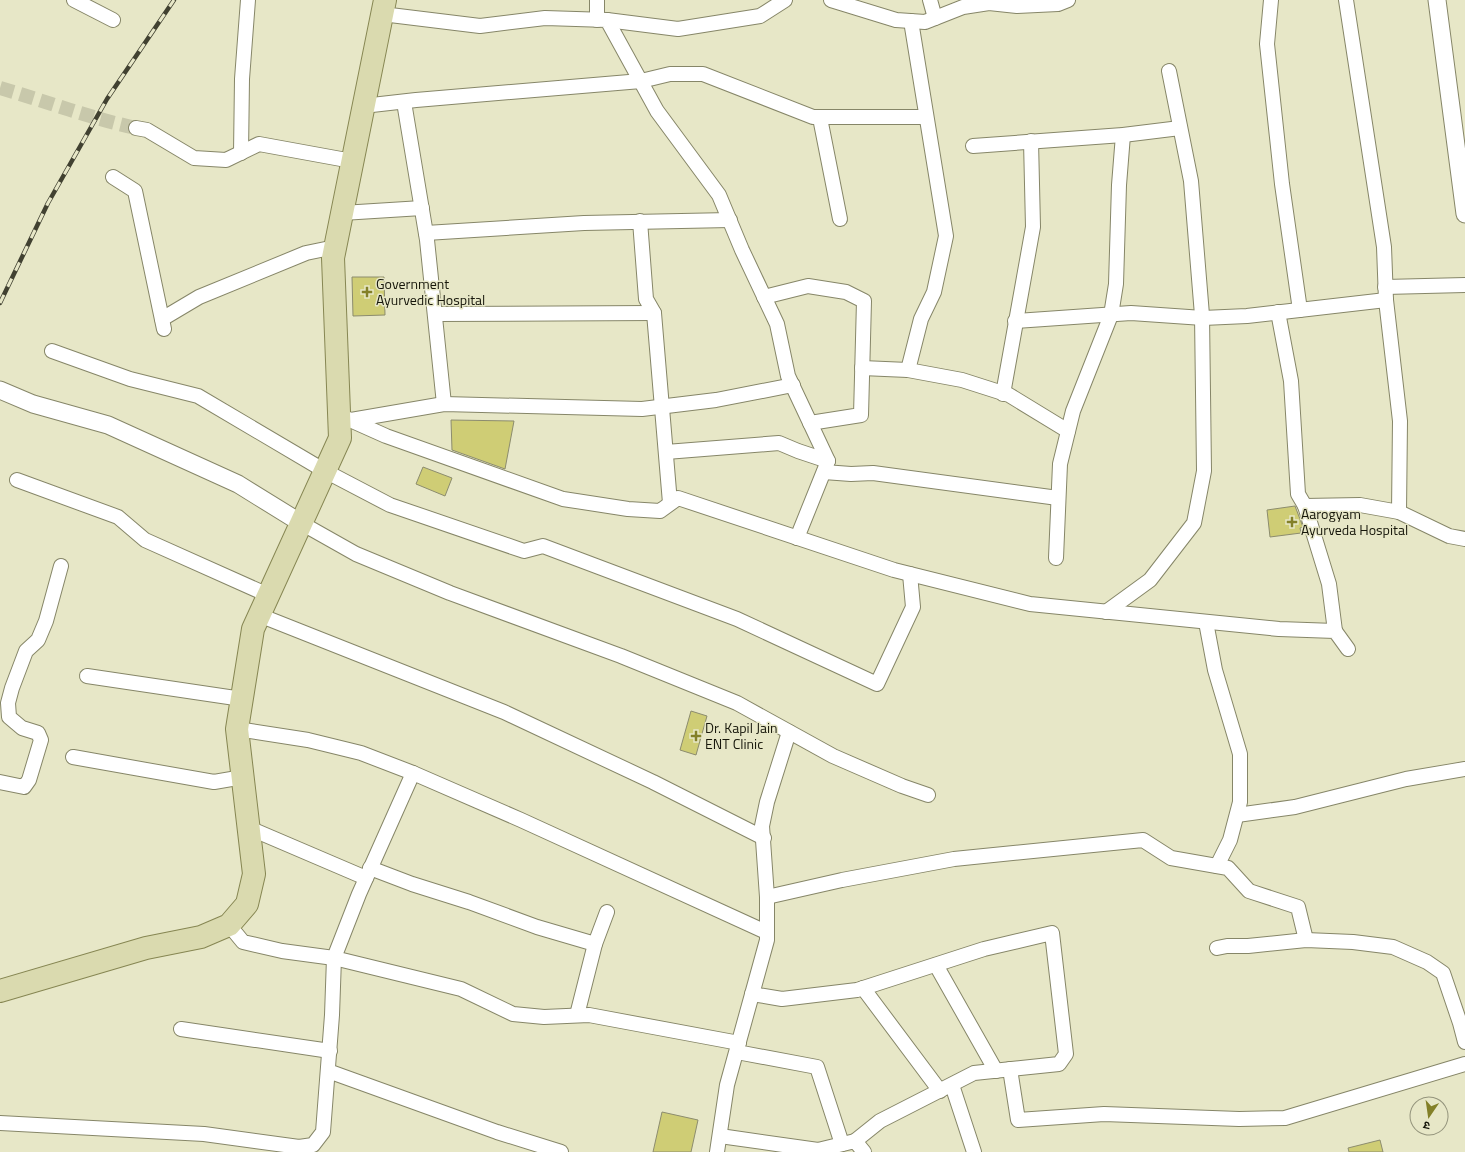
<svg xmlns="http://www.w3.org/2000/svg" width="1465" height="1152" font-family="'Titillium Web','Noto Sans Devanagari',sans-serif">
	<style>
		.building { fill: #cfcd75; stroke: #8c8c6e }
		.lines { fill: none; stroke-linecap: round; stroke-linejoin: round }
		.minor-tunnel { stroke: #c8c8ab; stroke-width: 14; stroke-dasharray: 14 7; stroke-linecap: butt }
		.minor-casing { stroke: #868668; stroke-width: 16 }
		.tertiary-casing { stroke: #868668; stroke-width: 19 }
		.primary-casing { stroke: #868652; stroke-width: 24 }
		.minor { stroke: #fff; stroke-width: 14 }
		.tertiary { stroke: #fff; stroke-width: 17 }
		.primary { stroke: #dadaaf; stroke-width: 22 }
		.rail-casing { stroke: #414131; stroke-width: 4.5 }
		.rail { stroke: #e7e7c7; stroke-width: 3; stroke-dasharray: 9; stroke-linecap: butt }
		.poi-dot { fill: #838028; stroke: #e7e7c7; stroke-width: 1.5 }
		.labels { text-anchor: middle; stroke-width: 3; stroke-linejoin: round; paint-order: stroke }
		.poi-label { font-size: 14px; fill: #17170b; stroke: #e7e7c7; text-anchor: start }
	</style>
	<rect width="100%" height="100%" fill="#e7e7c7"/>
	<!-- building -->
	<g class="building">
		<polygon points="352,277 384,277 385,315 353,316"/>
		<polygon points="451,420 514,421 505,469 452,450"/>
		<polygon points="423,467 452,478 445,496 416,484"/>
		<polygon points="1295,506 1303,527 1300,528 1301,533 1270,537 1267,510"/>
		<polygon points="691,711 707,716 696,755 680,750"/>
		<polygon points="662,1112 698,1120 691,1152 653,1152"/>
		<polygon points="1380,1140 1383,1152 1349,1152 1348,1148"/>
	</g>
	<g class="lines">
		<!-- minor-tunnel -->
		<path class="minor-tunnel" d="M0,88C45,101 90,118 136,128"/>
		<defs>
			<g id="minor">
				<polyline points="74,0 113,20"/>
				<polyline points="597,0 597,20"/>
				<polyline points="831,0 896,20 925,22 963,7 989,3 1017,6 1058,4 1068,0"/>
				<polyline points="930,0 935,18"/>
				<polyline points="1271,0 1267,44 1282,184 1300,310"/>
				<polyline points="1346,0 1384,247 1386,300 1400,421 1399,512"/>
				<polyline points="382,14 480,26 545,18 607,20 657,111 719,195 742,250 777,324 788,376 828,461 797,538"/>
				<polyline points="607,20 678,29 760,16 785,0"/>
				<polyline points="404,102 427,240 444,404"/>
				<polyline points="363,106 416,100 641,81 670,74 703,74 813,117 926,117"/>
				<polyline points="820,118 840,219"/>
				<polyline points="136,128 147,130 194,158 226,160 259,144 352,161"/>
				<polyline points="973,146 1123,135 1180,128"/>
				<polyline points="241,153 242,79 248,0"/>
				<polyline points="113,177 135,191 164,329"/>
				<polyline points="342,213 422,208"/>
				<polyline points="640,221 646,299 654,313 670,503"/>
				<polyline points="426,233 584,223 730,220"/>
				<polyline points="1385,287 1465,285"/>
				<polyline points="764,297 808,286 846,292 864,301 861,415 810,423"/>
				<polyline points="1278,312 1291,381 1298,494 1305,506"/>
				<polyline points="435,314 654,313"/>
				<polyline points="162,319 199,297 306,253 335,247"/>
				<polyline points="1015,321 1131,313 1203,318 1247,316 1386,300"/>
				<polyline points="52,351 130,379 198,396 325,471 390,505 524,551 543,546 737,619 877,684 913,607 910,574"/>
				<polyline points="862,368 908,370 962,380 1009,395 1068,431"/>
				<polyline points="908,370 921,319 934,292 946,236 911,21"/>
				<polyline points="1003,394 1033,227 1031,141"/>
				<polyline points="339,415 386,436 563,499 628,509 660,511 678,498 894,570 1030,604 1279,629 1335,631 1348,649"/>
				<polyline points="351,420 444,404 642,409 716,400 793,385"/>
				<polyline points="666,452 779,443 798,451 828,461"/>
				<polyline points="824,472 851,474 873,473 1058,498"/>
				<polyline points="17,480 118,517 145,540 268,595"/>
				<polyline points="301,523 356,554 450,593 621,656 737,703 833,756 902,786 928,795"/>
				<polyline points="1056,558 1060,464 1073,411 1111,315 1116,284 1119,185 1123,135"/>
				<polyline points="1106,612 1150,580 1194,523 1204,471 1202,315 1191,181 1169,71"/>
				<polyline points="259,615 504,712 653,782 764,838"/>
				<polyline points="1206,622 1215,670 1240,754 1240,802 1230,840 1217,866"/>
				<polyline points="1335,631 1329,584 1305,506 1360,505 1399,512 1449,536 1465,539"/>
				<polyline points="87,676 242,699"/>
				<polyline points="237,729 308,740 361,753 413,773 521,820 766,932"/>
				<polyline points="73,757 214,782 243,777"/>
				<polyline points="0,782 24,787 29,780 41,740 38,733 22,728 9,717 8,703 12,688 26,651 38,640 46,621 61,566"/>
				<polyline points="1237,815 1295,807 1406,779 1465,769"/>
				<polyline points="249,828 366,878"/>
				<polyline points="370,868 412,884 469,902 537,927 595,944"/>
				<polyline points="767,897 842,880 954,859 1143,840 1171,858 1228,868 1249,891 1298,907 1306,940"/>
				<polyline points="229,925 243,942 282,951 334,958 461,989 513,1014 544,1017 589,1015 739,1043"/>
				<polyline points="1217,948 1227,946 1248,946 1306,940 1353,942 1393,947 1427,962 1443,973 1460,1023 1465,1042"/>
				<polyline points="936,965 996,1071"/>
				<polyline points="863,988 940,1091"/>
				<polyline points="752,994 782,999 857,990 984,949 1052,933 1066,1054 1059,1064 974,1073 880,1121 855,1141"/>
				<polyline points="577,1015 595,944 607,912"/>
				<polyline points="181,1029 330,1051"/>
				<polyline points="737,1052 817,1067 842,1144"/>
				<polyline points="1010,1069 1018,1120 1104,1114 1239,1119 1285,1118 1465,1064"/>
				<polyline points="328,1071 497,1132 561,1152"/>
				<polyline points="952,1085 974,1152"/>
				<polyline points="0,1123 204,1134 299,1147 313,1145 323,1132 332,1015 334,958 359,894 413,773"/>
				<polyline points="720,1136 818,1150 855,1141 864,1152"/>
				<polyline points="717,1152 727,1085 767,940 767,897 762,826 767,802 789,732"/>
			</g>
			<g id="tertiary">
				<polyline points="1437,0 1465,214"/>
				<polyline points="0,390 33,404 108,425 238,484 301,523"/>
			</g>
			<polyline id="primary" points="0,991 146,948 201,937 229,925 247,904 254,874 237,729 253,629 340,438 333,258 385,0"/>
		</defs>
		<!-- minor casing -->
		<use href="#minor" class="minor-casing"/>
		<!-- tertiary casing -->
		<use href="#tertiary" class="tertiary-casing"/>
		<!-- primary casing -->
		<use href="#primary" class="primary-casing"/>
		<!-- minor -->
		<use href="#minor" class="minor"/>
		<!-- tertiary -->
		<use href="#tertiary" class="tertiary"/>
		<!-- primary -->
		<use href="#primary" class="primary"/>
		<defs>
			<polyline id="rail" points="0,303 48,203 107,99 174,0"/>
		</defs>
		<!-- rail casing -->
		<use href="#rail" class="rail-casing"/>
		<!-- rail -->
		<use href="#rail" class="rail"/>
	</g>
	<!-- markers -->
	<g class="poi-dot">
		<path d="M365 286h4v4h4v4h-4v4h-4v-4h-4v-4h4z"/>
		<path d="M1290 516h4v4h4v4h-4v4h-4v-4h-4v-4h4z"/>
		<path d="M694 730h4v4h4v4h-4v4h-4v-4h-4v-4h4z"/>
	</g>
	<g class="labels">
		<!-- poi labels -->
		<g class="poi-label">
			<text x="376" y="289">Government<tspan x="376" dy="16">Ayurvedic Hospital</tspan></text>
			<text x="1301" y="519">Aarogyam<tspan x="1301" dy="16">Ayurveda Hospital</tspan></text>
			<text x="705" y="733">Dr. Kapil Jain<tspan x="705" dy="16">ENT Clinic</tspan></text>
		</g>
	</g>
	<!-- north arrow -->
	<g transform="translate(1429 1116) rotate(193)"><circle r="19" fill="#e7e7c7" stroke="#94947c"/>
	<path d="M0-3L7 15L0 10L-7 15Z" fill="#838028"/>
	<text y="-6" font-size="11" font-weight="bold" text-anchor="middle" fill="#17170b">उ</text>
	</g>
</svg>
